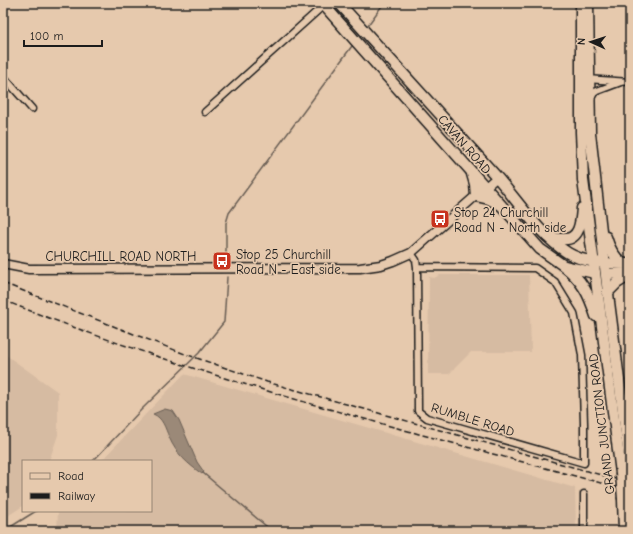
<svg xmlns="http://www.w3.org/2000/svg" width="633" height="534" font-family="'Comic Neue',sans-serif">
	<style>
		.built { fill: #d6bba2 }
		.water { fill: #9b8978; stroke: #685d53 }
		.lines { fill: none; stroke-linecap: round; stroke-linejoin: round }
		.stream { stroke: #685d53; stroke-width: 1.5 }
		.minor-casing { stroke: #1c1c1c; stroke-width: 9 }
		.tertiary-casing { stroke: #1c1c1c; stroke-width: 11 }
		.primary-casing { stroke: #1c1c1c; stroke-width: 13 }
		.trunk-casing { stroke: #1c1c1c; stroke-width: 13 }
		.minor { stroke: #e6c9ad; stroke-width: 6 }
		.tertiary { stroke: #e6c9ad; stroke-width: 8 }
		.primary { stroke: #e6c9ad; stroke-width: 10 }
		.trunk { stroke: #e6c9ad; stroke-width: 10 }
		.rail { stroke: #1c1c1c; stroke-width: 1.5; stroke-dasharray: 6 3; stroke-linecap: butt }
		.trunk-bridge-casing { stroke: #1c1c1c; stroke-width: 13; stroke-linecap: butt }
		.trunk-bridge { stroke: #e6c9ad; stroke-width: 10 }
		.labels { text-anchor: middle; stroke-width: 3.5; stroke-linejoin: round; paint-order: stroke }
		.street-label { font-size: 13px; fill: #1c1c1c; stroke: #e6c9ad }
		.poi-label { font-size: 13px; fill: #1c1c1c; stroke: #e6c9ad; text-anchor: start }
	</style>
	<rect width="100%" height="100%" fill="#e6c9ad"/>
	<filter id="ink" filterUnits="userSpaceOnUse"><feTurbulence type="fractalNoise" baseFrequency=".025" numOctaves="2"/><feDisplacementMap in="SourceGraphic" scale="8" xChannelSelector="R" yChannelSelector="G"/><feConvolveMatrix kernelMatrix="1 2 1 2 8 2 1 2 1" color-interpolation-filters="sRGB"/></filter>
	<g filter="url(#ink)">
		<!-- built -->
		<g class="built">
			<polygon points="440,275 529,275 531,352 471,352 449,374 428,374 429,277 434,278"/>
			<polygon points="3,353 58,392 58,435 49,461 23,461 23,506 3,519"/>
			<polygon points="184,374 575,488 576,531 57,531 58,511 151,511 151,461 101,461"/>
		</g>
		<!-- water -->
		<path class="water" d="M165,409L173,411L179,420L197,462L204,472L202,474C188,464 176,454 169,437C165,428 163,418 153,414Z"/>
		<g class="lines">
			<!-- stream -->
			<g class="stream">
				<polyline points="368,25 384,3"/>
				<polyline points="226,261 226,223 229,213 352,46"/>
				<polyline points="93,461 141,410 199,353 224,322 227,277"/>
				<polyline points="203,473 272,531"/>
				<polyline points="4,531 36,511"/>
			</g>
			<defs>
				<g id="minor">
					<polyline points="3,76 32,109"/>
					<polyline points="586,79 630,82"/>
					<polyline points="590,100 594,93 597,91 621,82"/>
					<polyline points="205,112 324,5"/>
					<polyline points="411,253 416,260 417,267 418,411 427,418 584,463 584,424 582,355 574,313 555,282 535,268 417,267"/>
					<polyline points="584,494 584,531"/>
				</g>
				<polyline id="tertiary" points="3,264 29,269 360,268 381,265 393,261 411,253 497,177"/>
				<g id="primary">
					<polyline points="322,3 540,249 564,266 595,273"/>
					<path d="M339,3C391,61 444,118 496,176C517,200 540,236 568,253C586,264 610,263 630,264"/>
					<polyline points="472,174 475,184 476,196 489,199 499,204"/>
					<polyline points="606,274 630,273"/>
					<polyline points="608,292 617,283 630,275"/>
				</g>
				<g id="trunk">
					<polyline points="581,3 581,132 583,180 621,473"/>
					<polyline points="588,3 590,133 609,302 630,465"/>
					<path d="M547,236C552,237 557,239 562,239C580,241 581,221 582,208"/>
					<path d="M606,237C609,248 613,256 622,263"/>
					<path d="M564,266C582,280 589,294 596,316"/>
					<polyline points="623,499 624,531"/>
				</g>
			</defs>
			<!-- minor casing -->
			<use href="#minor" class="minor-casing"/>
			<!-- tertiary casing -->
			<use href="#tertiary" class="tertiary-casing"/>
			<!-- primary casing -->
			<use href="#primary" class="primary-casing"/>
			<!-- trunk casing -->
			<use href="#trunk" class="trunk-casing"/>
			<!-- minor -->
			<use href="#minor" class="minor"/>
			<!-- tertiary -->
			<use href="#tertiary" class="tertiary"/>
			<!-- primary -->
			<use href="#primary" class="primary"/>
			<!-- trunk -->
			<use href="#trunk" class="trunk"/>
			<!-- rail -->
			<g class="rail">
				<polyline points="3,283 185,354 267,382 630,483"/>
				<path d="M3,300C206,382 419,433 630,491"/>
			</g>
			<defs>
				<polyline id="trunk-bridge" points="621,473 623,499"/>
			</defs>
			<!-- trunk-bridge casing -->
			<use href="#trunk-bridge" class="trunk-bridge-casing"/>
			<!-- trunk-bridge -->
			<use href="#trunk-bridge" class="trunk-bridge"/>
		</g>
	</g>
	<!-- icons -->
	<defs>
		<symbol id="bus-square" viewBox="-11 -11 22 22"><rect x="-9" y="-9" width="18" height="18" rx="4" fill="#c8321e" stroke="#e6c9ad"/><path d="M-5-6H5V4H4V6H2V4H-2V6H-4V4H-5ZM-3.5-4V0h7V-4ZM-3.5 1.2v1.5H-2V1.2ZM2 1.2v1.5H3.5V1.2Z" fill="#fff"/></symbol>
	</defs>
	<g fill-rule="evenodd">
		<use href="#bus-square" x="429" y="208" width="22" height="22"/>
		<use href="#bus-square" x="211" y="250" width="22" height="22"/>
	</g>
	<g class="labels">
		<!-- street labels -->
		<g class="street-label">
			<text transform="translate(465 144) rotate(49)" y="5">CAVAN ROAD</text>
			<text x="121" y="261">CHURCHILL ROAD NORTH</text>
			<text transform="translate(473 419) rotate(17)" y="5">RUMBLE ROAD</text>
			<text transform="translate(601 424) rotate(-97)" y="5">GRAND JUNCTION ROAD</text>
		</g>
		<!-- poi labels -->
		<g class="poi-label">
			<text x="454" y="217">Stop 24 Churchill<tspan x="454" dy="15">Road N - North side</tspan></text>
			<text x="236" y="259">Stop 25 Churchill<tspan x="236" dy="15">Road N - East side</tspan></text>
		</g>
	</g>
	<!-- margin -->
	<rect width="633" height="534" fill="none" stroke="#e6c9ad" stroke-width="16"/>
	<rect x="8" y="8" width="617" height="518" fill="none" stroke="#1c1c1c" stroke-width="1.5" filter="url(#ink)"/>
	<!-- legend -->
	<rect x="22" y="460" width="130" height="52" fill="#e6c9ad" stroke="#958473"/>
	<rect x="30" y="473" width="20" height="6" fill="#e6c9ad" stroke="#958473"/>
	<text x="58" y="480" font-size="12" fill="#1c1c1c">Road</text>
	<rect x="30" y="493" width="20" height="6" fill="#1c1c1c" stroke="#958473"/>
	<text x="58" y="500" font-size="12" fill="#1c1c1c">Railway</text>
	<!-- north arrow -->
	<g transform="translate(591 42) rotate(273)" stroke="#e6c9ad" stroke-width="3" paint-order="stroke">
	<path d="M0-3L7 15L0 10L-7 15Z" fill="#1c1c1c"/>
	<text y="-6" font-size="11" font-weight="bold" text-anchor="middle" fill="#1c1c1c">N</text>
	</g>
	<!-- scale -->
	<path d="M24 40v6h78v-6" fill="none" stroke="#1c1c1c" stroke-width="2"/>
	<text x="30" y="40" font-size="12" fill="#1c1c1c" stroke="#e6c9ad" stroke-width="3" paint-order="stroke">100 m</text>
</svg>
